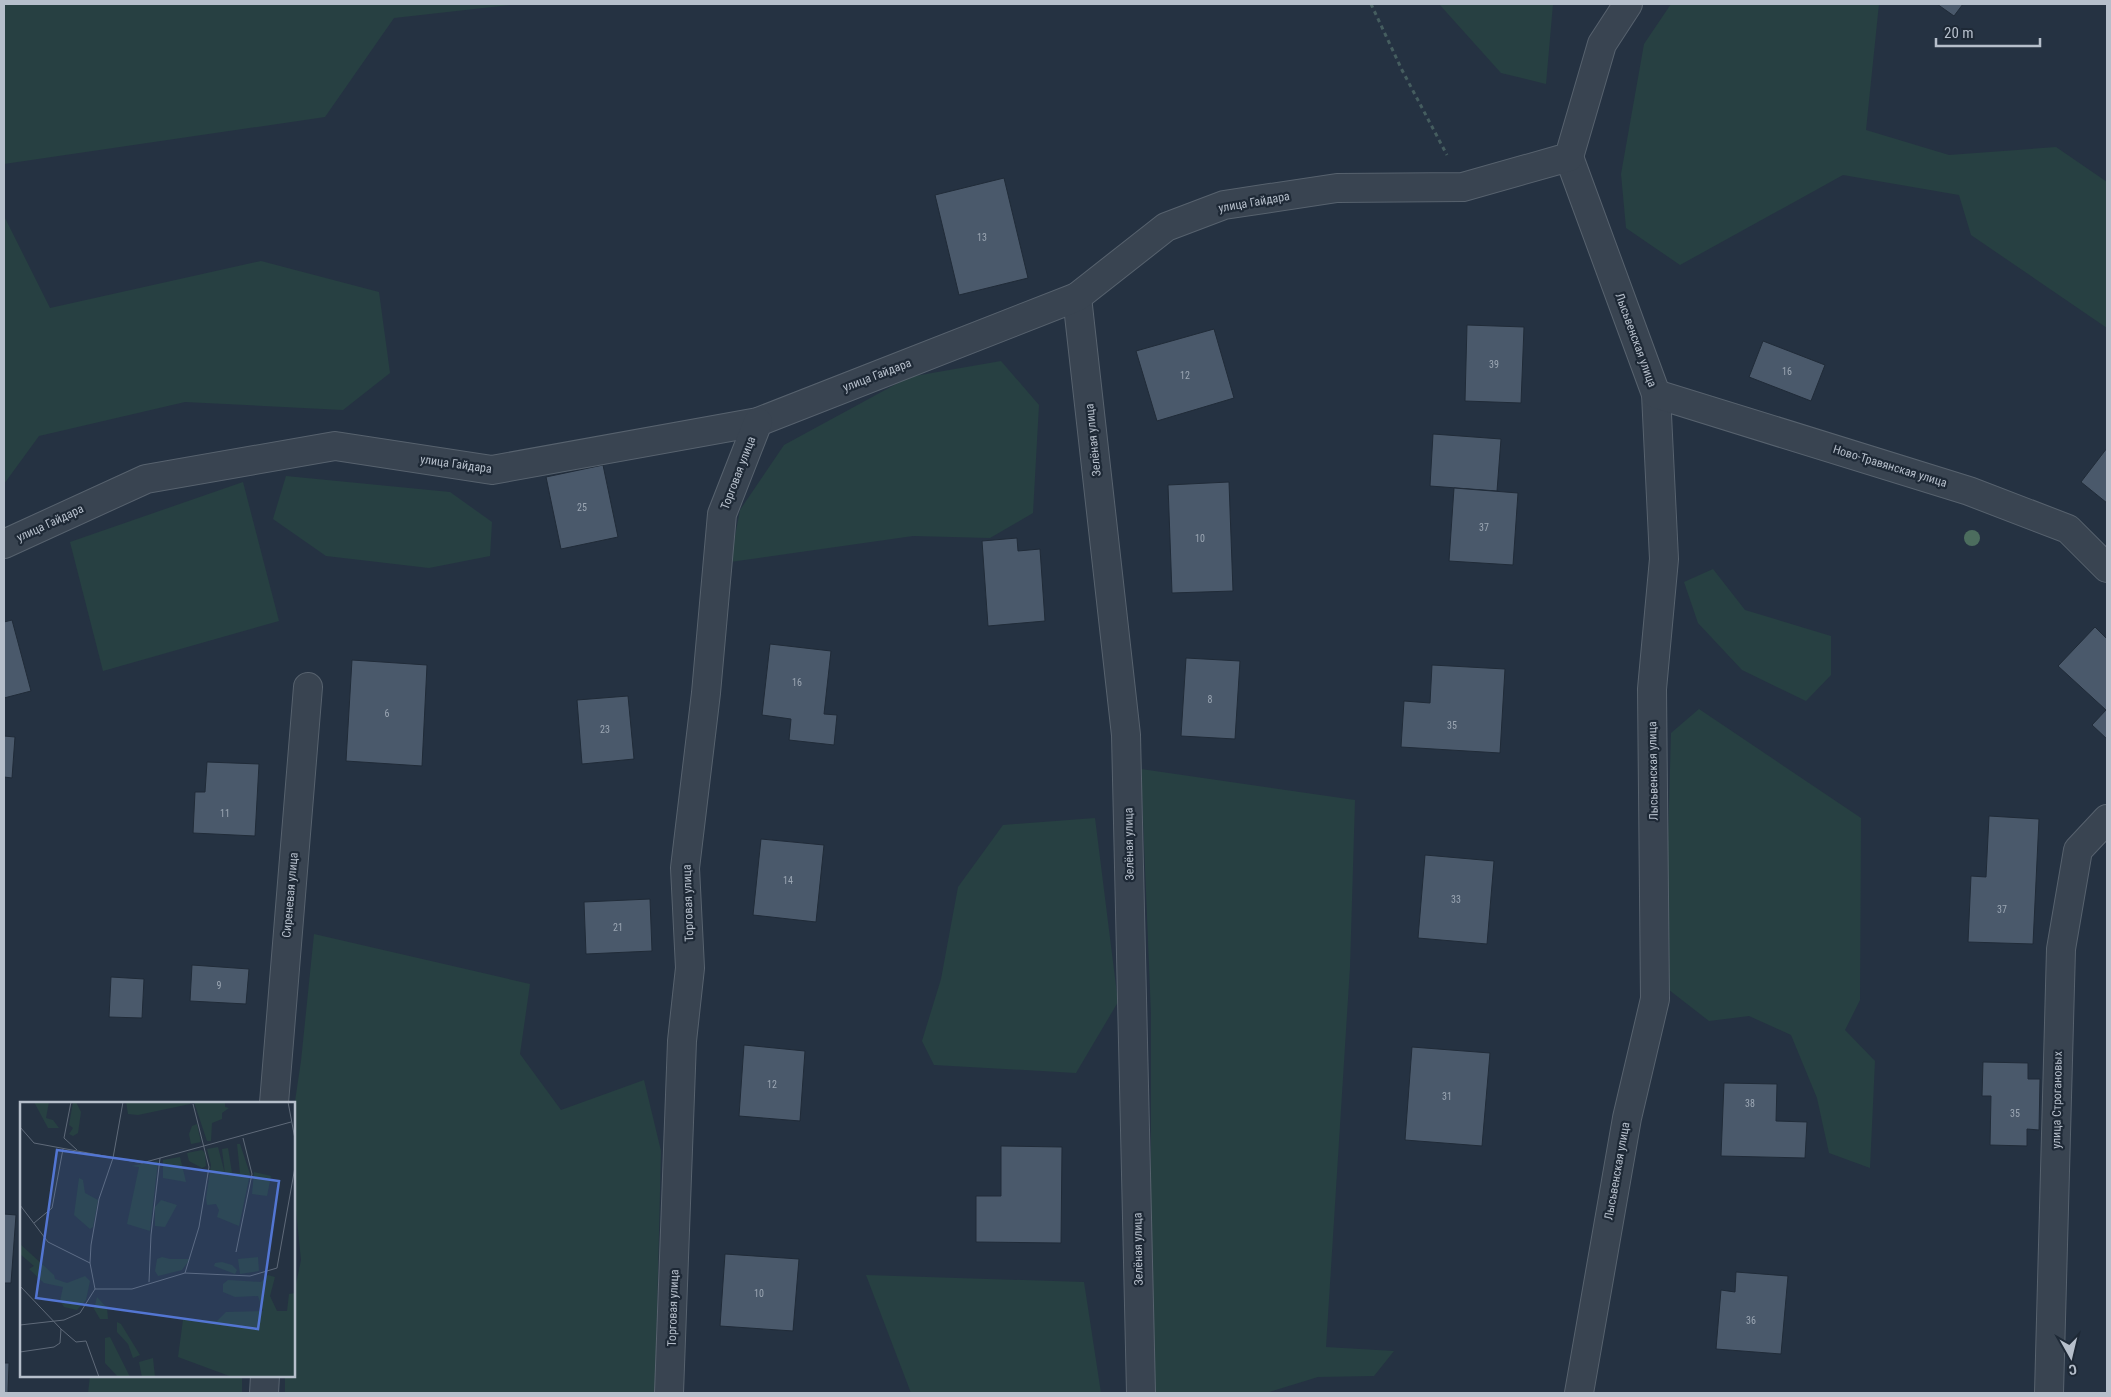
<svg xmlns="http://www.w3.org/2000/svg" width="2111" height="1397" font-family="'Roboto Condensed',sans-serif">
	<style>
		.green { fill: #274042 }
		.building { fill: #4a596b; stroke: #202b38 }
		.lines { fill: none; stroke-linecap: round; stroke-linejoin: round }
		.street-casing { stroke: #57626e; stroke-width: 30 }
		.path { stroke: #455d5f; stroke-width: 3; stroke-dasharray: 4 4; stroke-linecap: butt }
		.street { stroke: #394451; stroke-width: 28 }
		.tree { fill: #4c6d5e }
		.labels { text-anchor: middle; stroke-width: 4.5; stroke-linejoin: round; paint-order: stroke }
		.number-label { font-size: 10px; fill: #9ba6b3 }
		.street-label { font-size: 12px; fill: #b6bfcb; stroke: #1e2936 }
		.inset-road { fill: none; stroke: #5f6a79; stroke-width: 1 }
		.view { fill: #5376d3; fill-opacity: 0.15; stroke: #5376d3; stroke-width: 2.5 }
		.inset-edge { fill: none; stroke: #b6bfcb; stroke-width: 2.5 }
	</style>
	<rect width="100%" height="100%" fill="#253242"/>
	<!-- green -->
	<g class="green">
		<polygon points="4,4 519,4 394,18 325,117 4,164"/>
		<polygon points="1439,4 1553,4 1546,84 1501,73"/>
		<polygon points="1671,4 1879,4 1866,130 1949,155 2056,147 2107,182 2107,328 1971,235 1959,195 1843,175 1680,265 1626,228 1621,174 1644,44"/>
		<polygon points="4,216 50,308 261,261 379,292 390,373 343,410 185,402 39,436 4,484"/>
		<polygon points="1001,361 1039,405 1033,513 990,538 913,536 730,562 740,510 784,445 909,377"/>
		<polygon points="286,476 450,492 492,522 490,556 429,568 326,556 273,519"/>
		<polygon points="243,482 279,621 103,671 70,542"/>
		<polygon points="1713,569 1745,610 1831,636 1831,675 1806,701 1742,670 1698,623 1684,582"/>
		<polygon points="1699,709 1861,818 1860,1000 1845,1030 1875,1061 1870,1168 1829,1153 1817,1098 1791,1035 1749,1016 1709,1021 1664,986 1671,733"/>
		<polygon points="1141,769 1355,800 1350,967 1326,1347 1394,1351 1374,1376 1318,1377 1266,1393 1151,1393 1151,1014"/>
		<polygon points="1095,818 1118,1002 1076,1073 934,1065 922,1041 941,979 958,887 1003,825"/>
		<polygon points="314,934 530,984 520,1054 561,1110 644,1080 661,1151 655,1393 285,1393 285,1376 294,1376 294,1293 301,1260 294,1191 294,1108 301,1061"/>
		<polygon points="866,1275 1084,1282 1101,1393 911,1393"/>
		<polygon points="90,1376 242,1376 242,1393 88,1393"/>
	</g>
	<!-- building -->
	<g class="building">
		<polygon points="1937,4 1963,4 1954,16"/>
		<polygon points="1004,178 1028,278 959,295 935,195"/>
		<polygon points="1467,325 1524,327 1521,403 1465,401"/>
		<polygon points="1214,329 1234,398 1157,421 1136,351"/>
		<polygon points="1763,341 1825,365 1811,401 1749,377"/>
		<polygon points="1433,434 1501,439 1497,491 1430,486"/>
		<polygon points="2107,448 2107,503 2081,482"/>
		<polygon points="603,465 618,537 561,549 546,477"/>
		<polygon points="1229,482 1233,591 1172,593 1168,485"/>
		<polygon points="1454,488 1518,493 1513,565 1449,561"/>
		<polygon points="1017,538 1018,551 1040,549 1045,621 988,626 982,541"/>
		<polygon points="12,620 31,691 4,698 4,622"/>
		<polygon points="2095,627 2107,639 2107,739 2092,725 2106,710 2058,666"/>
		<polygon points="770,644 831,651 824,714 837,715 834,745 789,740 791,719 762,715"/>
		<polygon points="1186,658 1240,661 1235,739 1181,736"/>
		<polygon points="352,660 427,665 422,766 346,761"/>
		<polygon points="1432,665 1505,669 1500,753 1401,747 1404,701 1430,703"/>
		<polygon points="628,696 634,759 582,764 577,700"/>
		<polygon points="4,736 15,737 12,778 4,777"/>
		<polygon points="207,762 259,764 255,836 193,833 195,792 205,792"/>
		<polygon points="1989,816 2039,819 2033,944 1968,942 1971,876 1986,877"/>
		<polygon points="761,839 824,845 816,922 753,915"/>
		<polygon points="1425,855 1494,861 1487,944 1418,938"/>
		<polygon points="650,899 652,951 586,954 584,902"/>
		<polygon points="192,965 249,969 246,1004 190,1001"/>
		<polygon points="111,977 144,979 142,1018 109,1017"/>
		<polygon points="744,1045 805,1051 800,1121 739,1116"/>
		<polygon points="1412,1047 1490,1053 1482,1146 1405,1140"/>
		<polygon points="1983,1062 2028,1063 2028,1079 2040,1079 2039,1130 2027,1129 2027,1146 1990,1145 1991,1096 1982,1096"/>
		<polygon points="1724,1083 1777,1084 1776,1121 1807,1122 1805,1158 1721,1156"/>
		<polygon points="1001,1146 1062,1147 1061,1243 976,1242 976,1196 1001,1196"/>
		<polygon points="4,1214 16,1215 11,1283 4,1283"/>
		<polygon points="725,1254 799,1259 793,1331 720,1326"/>
		<polygon points="1736,1272 1788,1276 1781,1354 1716,1349 1721,1290 1735,1292"/>
		<polygon points="4,1363 9,1363 8,1393 4,1393"/>
	</g>
	<g class="lines">
		<defs>
			<g id="street">
				<polyline points="1569,157 1656,394 1664,559 1652,689 1655,999 1627,1118 1579,1393"/>
				<polyline points="1077,297 1126,735 1141,1393"/>
				<polyline points="1656,394 1969,491 2068,529 2107,568"/>
				<polyline points="4,544 146,479 335,446 492,470 758,422 1077,297 1166,227 1224,205 1337,188 1463,187 1569,157 1602,44 1628,4"/>
				<polyline points="274,1103 308,687"/>
				<polyline points="264,1393 265,1376"/>
				<polyline points="669,1393 682,1041 690,968 685,868 706,693 722,514 758,422"/>
				<polyline points="2049,1393 2061,949 2078,850 2107,819"/>
			</g>
		</defs>
		<!-- street casing -->
		<use href="#street" class="street-casing"/>
		<!-- path -->
		<polyline class="path" points="1371,4 1402,70 1447,155"/>
		<!-- street -->
		<use href="#street" class="street"/>
	</g>
	<!-- trees -->
	<circle class="tree" cx="1972" cy="538" r="8"/>
	<g class="labels">
		<!-- number labels -->
		<g class="number-label">
			<text x="982" y="241">13</text>
			<text x="1494" y="368">39</text>
			<text x="1787" y="375">16</text>
			<text x="1185" y="379">12</text>
			<text x="582" y="511">25</text>
			<text x="1484" y="531">37</text>
			<text x="1200" y="542">10</text>
			<text x="797" y="686">16</text>
			<text x="1210" y="703">8</text>
			<text x="387" y="717">6</text>
			<text x="1452" y="729">35</text>
			<text x="605" y="733">23</text>
			<text x="225" y="817">11</text>
			<text x="788" y="884">14</text>
			<text x="1456" y="903">33</text>
			<text x="2002" y="913">37</text>
			<text x="618" y="931">21</text>
			<text x="219" y="989">9</text>
			<text x="772" y="1088">12</text>
			<text x="1447" y="1100">31</text>
			<text x="1750" y="1107">38</text>
			<text x="2015" y="1117">35</text>
			<text x="759" y="1297">10</text>
			<text x="1751" y="1324">36</text>
		</g>
		<!-- street labels -->
		<g class="street-label">
			<text transform="translate(1254 202) rotate(-10)" y="4">улица Гайдара</text>
			<text transform="translate(1636 340) rotate(70)" y="4">Лысьвенская улица</text>
			<text transform="translate(877 375) rotate(-21)" y="4">улица Гайдара</text>
			<text transform="translate(1093 440) rotate(-96)" y="4">Зелёная улица</text>
			<text transform="translate(456 464) rotate(8)" y="4">улица Гайдара</text>
			<text transform="translate(1890 466) rotate(17)" y="4">Ново-Травянская улица</text>
			<text transform="translate(738 473) rotate(-69)" y="4">Торговая улица</text>
			<text transform="translate(50 523) rotate(-25)" y="4">улица Гайдара</text>
			<text transform="translate(1653 771) rotate(-91)" y="4">Лысьвенская улица</text>
			<text transform="translate(1129 844) rotate(-91)" y="4">Зелёная улица</text>
			<text transform="translate(290 895) rotate(-85)" y="4">Сиреневая улица</text>
			<text transform="translate(688 903) rotate(-92)" y="4">Торговая улица</text>
			<text transform="translate(2057 1100) rotate(-89)" y="4">улица Строгановых</text>
			<text transform="translate(1617 1171) rotate(-80)" y="4">Лысьвенская улица</text>
			<text transform="translate(1138 1249) rotate(-91)" y="4">Зелёная улица</text>
			<text transform="translate(673 1308) rotate(-88)" y="4">Торговая улица</text>
		</g>
	</g>
	<!-- overview -->
	<g transform="translate(20 1102)">
		<rect width="275" height="275" fill="#253242"/>
		<path d="M14,0H29L26,16L33,18L39,26H28ZM53,0H56L61,10L58,31L53,34L49,32L53,26L49,23ZM106,0H170V2L118,13L108,12ZM174,0H205V5L209,6L202,11V17L192,21L191,39H187ZM177,22L181,40L171,42L169,32L172,24ZM217,42H220L230,72L219,124L197,115L199,108L196,102L187,103L186,96L191,63L187,47L198,45L205,72L202,47L208,46L212,71H220ZM182,48L185,51L186,64L182,66L169,59L167,51ZM160,55L166,80L143,76V58ZM138,59L130,129L107,122L119,65L111,64ZM234,70L251,74L247,94L232,92ZM59,76L63,78L65,91L78,98L73,125L70,127L54,113ZM141,98L157,103L145,125L135,124V105ZM0,142L34,173L35,177L47,181L65,174L70,179L66,198L57,208L44,205L40,199L43,185L24,181L9,167L14,164L0,152ZM142,155L150,157H170L162,168L138,174L135,169L137,157ZM238,155L239,169L220,172L218,157ZM202,160L212,163L217,168L215,172L194,164L195,161ZM248,173L255,175L250,194L257,209H267L269,192L275,191V275H212L158,255L163,218L197,219L206,210L243,209L238,194L215,195L203,190V182L208,178L241,180ZM77,195L87,206L88,217H80L74,207ZM97,220L101,222L120,253L113,256L108,242L97,230ZM90,235L110,275H98L85,261V236ZM133,256L135,275H122L119,260Z" fill="#274042"/>
		<path class="inset-road" d="M51,0L44,36L57,48M268,0L275,37M0,25L14,41L122,61L271,20M0,103L28,140L70,161M14,121L32,106L43,47M216,150L232,72L223,36M165,171L179,125L189,65L173,2M129,180L131,133L140,56M0,184L41,227L40,241L34,245L0,250M75,187L70,161L71,143L79,97L93,56L103,0M0,223L44,218L60,211L75,187H112L165,171L230,174L257,166L275,65M41,227L56,240L66,239L79,275"/>
		<path class="view" d="M37,48L259,79L238,227L16,196Z"/>
		<rect width="275" height="275" class="inset-edge"/>
	</g>
	<!-- border -->
	<rect width="2111" height="1397" fill="none" stroke="#b6bfcb" stroke-width="10"/>
	<!-- north arrow -->
	<g transform="translate(2071 1357) rotate(172)" stroke="#1e2936" stroke-width="4" paint-order="stroke">
	<path d="M0-4L9 19L0 12L-9 19Z" fill="#b6bfcb"/>
	<text y="-8" font-size="14" font-weight="bold" text-anchor="middle" fill="#b6bfcb">С</text>
	</g>
	<!-- scale -->
	<path d="M1936 38v8h104v-8" fill="none" stroke="#b6bfcb" stroke-width="2.5"/>
	<text x="1944" y="38" font-size="15" fill="#b6bfcb" stroke="#1e2936" stroke-width="4" paint-order="stroke">20 m</text>
</svg>
